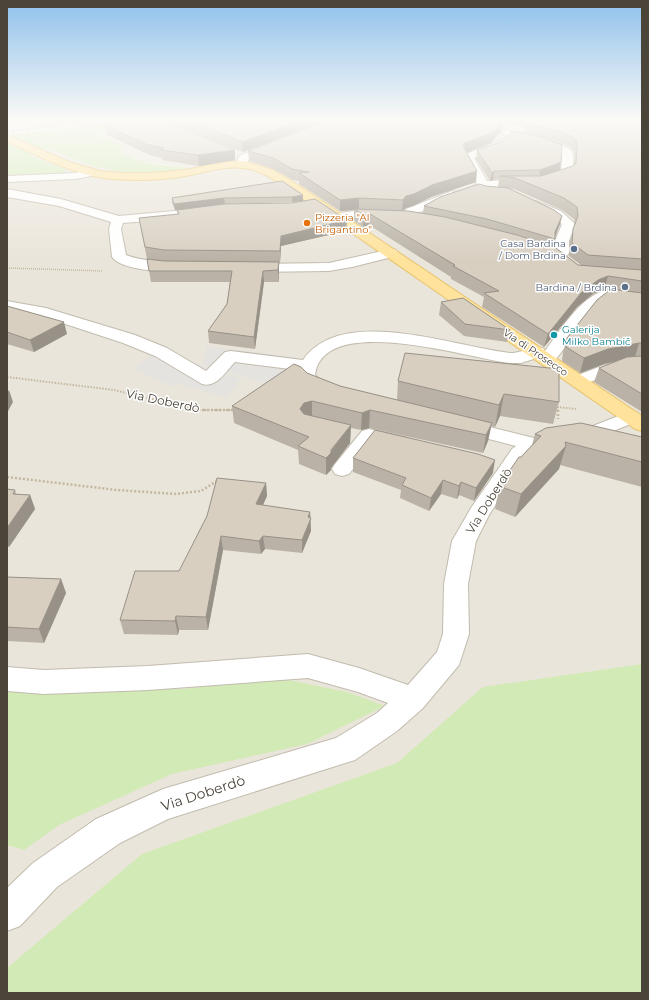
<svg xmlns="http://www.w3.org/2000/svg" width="649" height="1000" font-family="Montserrat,sans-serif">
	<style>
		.residential { fill: #eae5da }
		.green { fill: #d2eab5 }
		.parking { fill: #e5e3e0 }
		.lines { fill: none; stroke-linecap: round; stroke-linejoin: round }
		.minor-casing { stroke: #c2bbae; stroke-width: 2 }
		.major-casing { stroke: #e6c16a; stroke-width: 2 }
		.path-far2 { stroke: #c4b79f; stroke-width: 1.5; stroke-dasharray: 1 1; stroke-linecap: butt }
		.path-far1 { stroke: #c4b79f; stroke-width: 2; stroke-dasharray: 1.5 1.5; stroke-linecap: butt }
		.path { stroke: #c4b79f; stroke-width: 2.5; stroke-dasharray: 2 2; stroke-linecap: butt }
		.minor { fill: #fff; fill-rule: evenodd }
		.major { fill: #ffe39c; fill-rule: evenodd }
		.rail { stroke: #9a9a9a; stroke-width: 1.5; stroke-dasharray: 2.5 2.5; stroke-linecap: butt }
		.wall { fill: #bab2a6 }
		.shaded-wall { fill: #979187 }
		.building { fill: #d8cfc1; stroke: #979187 }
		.food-dot { fill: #e8710a; stroke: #fff; stroke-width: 1.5 }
		.service-dot { fill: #5c6f8a; stroke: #fff; stroke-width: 1.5 }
		.culture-dot { fill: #0f9aa8; stroke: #fff; stroke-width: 1.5 }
		.labels { text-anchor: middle; stroke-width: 3; stroke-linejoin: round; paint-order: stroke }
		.far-food-label { font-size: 10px; fill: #c56008; stroke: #fff; text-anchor: start }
		.far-service-label { font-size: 10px; fill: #4e5e75; stroke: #fff; text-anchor: end }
		.far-culture-label { font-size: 10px; fill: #0d838f; stroke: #fff; text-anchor: start }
		.far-street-label { font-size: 10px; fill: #4b4439; stroke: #fff }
		.street-label { font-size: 12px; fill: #4b4439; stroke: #fff }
		.near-street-label { font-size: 14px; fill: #4b4439; stroke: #fff }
	</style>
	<rect width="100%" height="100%" fill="#f6f3ec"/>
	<!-- residential -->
	<polygon class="residential" points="165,121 642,121 642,993 7,993 7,176 52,175 66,173 65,169 29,155 50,149 90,165 189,168 140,161 125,156 118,150 125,147 97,134"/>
	<!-- green -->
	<g class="green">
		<path d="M132,121L122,128L97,134L126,147L118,150C137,166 168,165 191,168L150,173L116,171L90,165L50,149L29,155L65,169L66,173L52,175L7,176V135Z"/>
		<polygon points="642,664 642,993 7,993 7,968 142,854 397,763 483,687"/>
		<polygon points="284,679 347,692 385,706 307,744 172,774 59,825 24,850 7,845 7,689 182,689"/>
	</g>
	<!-- parking -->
	<g class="parking">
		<polygon points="207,346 302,358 292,372 275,386 203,365"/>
		<polygon points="164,347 205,367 241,379 226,398 178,383 173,387 132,368"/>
	</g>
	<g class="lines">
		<defs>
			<g id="minor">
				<path d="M507,130C518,133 569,143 572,152C575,157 572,168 572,174C559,191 519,186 500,187C492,187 483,190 476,188L474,186L477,183L463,157L464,155L503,139L508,142L501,148L474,158L487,181L543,179L561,172L562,152L541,144L504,135L502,133L504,131Z"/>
				<polygon points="276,141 280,142 281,144 280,146 248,160 245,167 241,168 236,165 239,156"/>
				<polygon points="93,170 97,171 99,173 97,175 75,179 7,182 7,176 75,173"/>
				<path d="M7,189L61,199L119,216L207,208L211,209L213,212L211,215L207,216L123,223L121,229L126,255C145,263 163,259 183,264L185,267L183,270C169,274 121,270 112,257L109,229L111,222L59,206L7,197Z"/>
				<polygon points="452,191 456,192 458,195 456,198 415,214 411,220 403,220 401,217 406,209"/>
				<path d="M535,201L561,211L574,223V227L569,241V253C565,259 561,261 554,259L552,256L555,252V241L562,224L553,217L531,208L529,205L531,202Z"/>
				<polygon points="354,211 384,211 388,212 390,215 388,218 384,219 333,220 331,217 333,214"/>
				<polygon points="391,249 396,250 398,253 396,256 352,267 329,271 250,272 245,271 243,268 245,265 250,264 329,263"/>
				<path d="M604,291L642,296V306L607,301L592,312L553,363L547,364L541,363L538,359L540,357L521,363H510C471,359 323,311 315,375C322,383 331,383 336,390L333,394C318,398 305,388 297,376L298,370L235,362C225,372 217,388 202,384L155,356L123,343L38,315L7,311V301L46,308L135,335L167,348L206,371L225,352L231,351L303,360C342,304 454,347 510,353C521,353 531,346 543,348L545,351C559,332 580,297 604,291Z"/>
				<polygon points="635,358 642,359 642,369 622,370 579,386 573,385 570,381 573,377 604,365"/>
				<polygon points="631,411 638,413 641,417 638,421 591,440 540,449 526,457 489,515 476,541 468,584 469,634 459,665 423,708 397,731 355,760 168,819 120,843 57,887 20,926 7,931 7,888 33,863 96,819 163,789 336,738 377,713 388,703 358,692 308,678 148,690 44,694 7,691 7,667 44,670 148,666 308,654 359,668 408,685 437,652 443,634 444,584 452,541 471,508 512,449 516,446 454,430 451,426 454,422 461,420 534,438 580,431"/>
				<polygon points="369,429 408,438 411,442 408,446 401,448 374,442 349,474 342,476 335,474 332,469 335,464 362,431"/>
			</g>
			<path id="major" d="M7,135L69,162L100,171L121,173H153L185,170L226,162L243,161L273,170L298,185L642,416V431L635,429L290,190C277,182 264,172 249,169C228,164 206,172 186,176C162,180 137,181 113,179C74,176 42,157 7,142Z"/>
		</defs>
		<!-- minor casing -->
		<use href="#minor" class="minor-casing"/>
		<!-- major casing -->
		<use href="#major" class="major-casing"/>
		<!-- path-far2 -->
		<polyline class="path-far2" points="7,268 102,271"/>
		<!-- path-far1 -->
		<g class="path-far1">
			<polyline points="7,377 114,390 199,410 235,410"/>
			<polyline points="558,411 558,407 576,409"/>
		</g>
		<!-- path -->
		<g class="path">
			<polyline points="203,410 233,410"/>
			<polyline points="558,410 558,419"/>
			<polyline points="7,477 117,490 176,494 201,491 217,481"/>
		</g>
		<!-- minor -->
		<use href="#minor" class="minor"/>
		<!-- major -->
		<use href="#major" class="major"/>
		<!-- rail -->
		<g class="rail">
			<polyline points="7,124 31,122"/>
			<polyline points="7,131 102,121"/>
		</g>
	</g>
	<!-- wall -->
	<g class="wall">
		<polygon points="126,121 325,121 243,152 179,126 235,160 199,166 162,160 162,158 150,155 107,135 105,125"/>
		<polygon points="326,121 503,121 502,130 491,143 467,152 476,182 431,197 413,206 406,208 403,211 423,213 424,206 562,216 560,224 555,236 554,247 578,265 581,265 569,256 570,241 575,225 574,219 562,210 514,189 498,187 499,179 493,180 490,181 476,159 477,150 560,171 573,166 574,165 575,157 574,152 571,147 556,141 524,132 526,124 515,125 504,121 642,121 642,412 594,382 599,368 619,360 604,364 580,373 562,361 563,352 567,338 610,290 604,290 594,293 577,307 544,347 482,307 484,297 451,279 451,277 369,225 363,227 354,221 354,210 340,211 299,184 299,181 293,180 273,169 249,161 248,151"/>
		<polygon points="282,181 303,201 292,202 225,204 175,210 172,203 172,198"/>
		<polygon points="177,210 347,220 346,231 281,246 280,262 279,262 279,282 264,282 255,349 209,343 208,331 227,304 230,282 151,282 147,259 165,261 147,259 139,218 178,215"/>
		<polygon points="441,302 510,330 507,342 464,336 439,315"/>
		<polygon points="7,306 67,334 34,352 7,344"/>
		<polygon points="405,353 559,402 553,424 500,416 495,427 491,426 488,441 483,453 369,428 361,430 351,428 350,443 331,468 331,470 326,475 299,464 298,450 234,423 232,406 307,373 340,386 397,400 398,381"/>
		<polygon points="535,434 642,437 642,487 560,465 559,469 515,517 495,509 499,486 521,457 532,445"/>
		<polygon points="353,458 493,473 474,501 459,495 457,499 441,494 429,511 400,498 401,490 353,472"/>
		<polygon points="266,483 267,496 263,505 310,512 311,531 302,553 265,549 261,554 223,550 208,630 179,630 178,635 124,634 120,620 179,571"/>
		<polygon points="7,489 15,490 16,494 30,495 35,509 9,547 7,547"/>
		<polygon points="7,577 61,579 66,593 44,643 7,641"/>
	</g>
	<!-- shaded-wall -->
	<g class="shaded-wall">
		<polygon points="171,121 177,121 177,126 172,129"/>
		<polygon points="300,121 325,121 243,152 242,142"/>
		<polygon points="502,121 503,121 502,130 491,143 464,154 463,146 465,143"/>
		<polygon points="516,121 540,121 526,123 526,124 515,125"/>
		<polygon points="235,150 235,160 199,166 198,155"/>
		<polygon points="561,162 560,171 539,178 540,170"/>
		<polygon points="477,171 476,182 431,197 413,206 406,208 402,211 403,200 406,196 432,185"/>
		<polygon points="494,171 493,180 490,181 492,173"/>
		<polygon points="303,195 303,201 292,202 292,197"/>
		<polygon points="224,198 225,204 175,210 174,204"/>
		<polygon points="359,198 359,210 354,209 354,210 340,211 340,200"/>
		<polygon points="370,214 369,225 363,227 364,215"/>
		<polygon points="562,216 560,224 554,240 555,232"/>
		<polygon points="347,220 346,231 281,246 280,262 280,251 281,236"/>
		<polygon points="279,262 279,282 278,270"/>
		<polygon points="263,271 264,282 255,349 254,337"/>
		<polygon points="608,276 604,290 594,293 577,307 544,347 548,334 581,293 598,280"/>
		<polygon points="64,322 67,334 34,352 30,340"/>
		<polygon points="639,343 635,357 604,364 580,373 584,358 608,349"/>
		<polygon points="9,390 13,402 7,413 7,393"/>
		<polygon points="504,394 500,416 495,427 499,405"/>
		<polygon points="312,401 312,419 305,421 300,409 304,403"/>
		<polygon points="370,410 369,428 361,430 362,413"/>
		<polygon points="492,423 488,441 483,453 486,435"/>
		<polygon points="351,425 350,443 331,468 331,470 326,475 326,458"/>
		<polygon points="566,446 559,469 515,517 521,494"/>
		<polygon points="495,460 493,473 474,501 476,488"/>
		<polygon points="443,480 441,494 429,511 431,498"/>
		<polygon points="461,482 459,495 457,499 459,486"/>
		<polygon points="266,483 267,496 257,518 256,504"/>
		<polygon points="30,495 35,509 9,547 7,542 7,528"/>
		<polygon points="310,512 311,531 302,553 302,540"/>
		<polygon points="221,536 223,550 208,630 206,617"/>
		<polygon points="263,536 265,549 261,554 259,541"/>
		<polygon points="61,579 66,593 44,643 39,629"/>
		<polygon points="176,616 179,630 178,635 175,621"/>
	</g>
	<!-- building -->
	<g class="building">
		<polygon points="126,121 171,121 173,124 235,150 198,155 161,150 164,148 148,145 105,125"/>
		<polygon points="190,121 300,121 242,142"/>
		<polygon points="326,121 502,121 492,133 465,143 463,146 477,171 432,185 414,194 406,196 403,200 359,198 340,200 299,173 309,172 292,169 273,158 248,151"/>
		<polygon points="536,121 642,121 642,259 588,255 572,243 573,229 578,216 577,207 564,198 515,178 500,176 541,176 573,166 576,163 577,146 577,141 573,137 558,131 526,123"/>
		<polygon points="512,131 542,137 562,145 561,162 540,170 494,171 492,173 477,150 503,141"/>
		<polygon points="282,181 303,195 292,197 224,198 174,204 172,198"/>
		<polygon points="479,184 486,186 508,188 554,210 562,216 555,232 555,239 487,219 424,206 440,197"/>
		<polygon points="315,199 347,220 281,236 280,251 164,250 145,247 139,218 179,214 177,210 224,204 292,203"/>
		<polygon points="354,209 408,211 445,217 517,235 556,248 578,265 642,270 642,281 608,276 598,280 581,293 548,334 484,293 499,291 453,266 455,265 370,214 364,215"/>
		<polygon points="147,259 164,261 279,262 278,270 263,271 254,337 208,331 227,304 232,271 149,271"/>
		<polygon points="611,289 642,293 642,343 639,343 608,349 584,358 566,347 567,338 597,300"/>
		<polygon points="463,298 510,330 465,324 441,302"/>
		<polygon points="7,306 64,322 30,340 7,332"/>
		<polygon points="405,353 559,369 559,402 504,394 499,405 398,381"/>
		<polygon points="642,356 642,394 599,368 627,357"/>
		<polygon points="294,364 301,367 307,373 340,386 492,423 486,435 370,410 362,413 312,401 304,403 300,409 304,414 351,425 331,450 331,453 326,458 298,446 309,437 232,406"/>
		<polygon points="581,423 642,437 642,462 565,442 566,446 521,494 499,486 519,457 521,457 541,436 535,434 546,428"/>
		<polygon points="375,430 478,454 495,460 476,488 461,482 459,486 443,480 431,498 402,485 406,478 353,458"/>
		<polygon points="217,478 266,483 256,504 310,512 308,517 311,518 302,540 263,536 259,541 221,536 206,617 176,616 175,621 120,620 135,571 179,571 207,516"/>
		<polygon points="7,489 15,490 13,494 30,495 7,528"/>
		<polygon points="7,577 61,579 39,629 7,627"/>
	</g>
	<!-- sky -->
	<linearGradient id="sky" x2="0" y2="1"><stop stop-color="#8fc1ec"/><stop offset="0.46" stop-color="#fbfaf6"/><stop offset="1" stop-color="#fbfaf6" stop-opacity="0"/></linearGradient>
	<rect width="649" height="261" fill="url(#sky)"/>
	<!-- markers -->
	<circle class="food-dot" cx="307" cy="223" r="4"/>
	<g class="service-dot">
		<circle cx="574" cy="249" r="4"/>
		<circle cx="625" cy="287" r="4"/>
	</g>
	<circle class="culture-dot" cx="554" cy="335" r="4"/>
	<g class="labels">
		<!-- far-food labels -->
		<g class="far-food-label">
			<text x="315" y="221">Pizzeria "Al<tspan x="315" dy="12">Brigantino"</tspan></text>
		</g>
		<!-- far-service labels -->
		<g class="far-service-label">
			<text x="566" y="247">Casa Bardina<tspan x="566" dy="12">/ Dom Brdina</tspan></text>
			<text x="617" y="291">Bardina / Brdina</text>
		</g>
		<!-- far-culture labels -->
		<g class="far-culture-label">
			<text x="562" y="333">Galerija<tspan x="562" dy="12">Milko Bambič</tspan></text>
		</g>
		<!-- far-street labels -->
		<g class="far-street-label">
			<text transform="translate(536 352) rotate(34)" y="4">Via di Prosecco</text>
		</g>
		<!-- street labels -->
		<g class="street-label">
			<text transform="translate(163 401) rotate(12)" y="4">Via Doberdò</text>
			<text transform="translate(489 501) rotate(-58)" y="4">Via Doberdò</text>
		</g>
		<!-- near-street labels -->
		<g class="near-street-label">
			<text transform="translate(203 793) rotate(-18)" y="5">Via Doberdò</text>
		</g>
	</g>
	<!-- border -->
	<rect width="649" height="1000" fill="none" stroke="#4b4439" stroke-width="16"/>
</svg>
